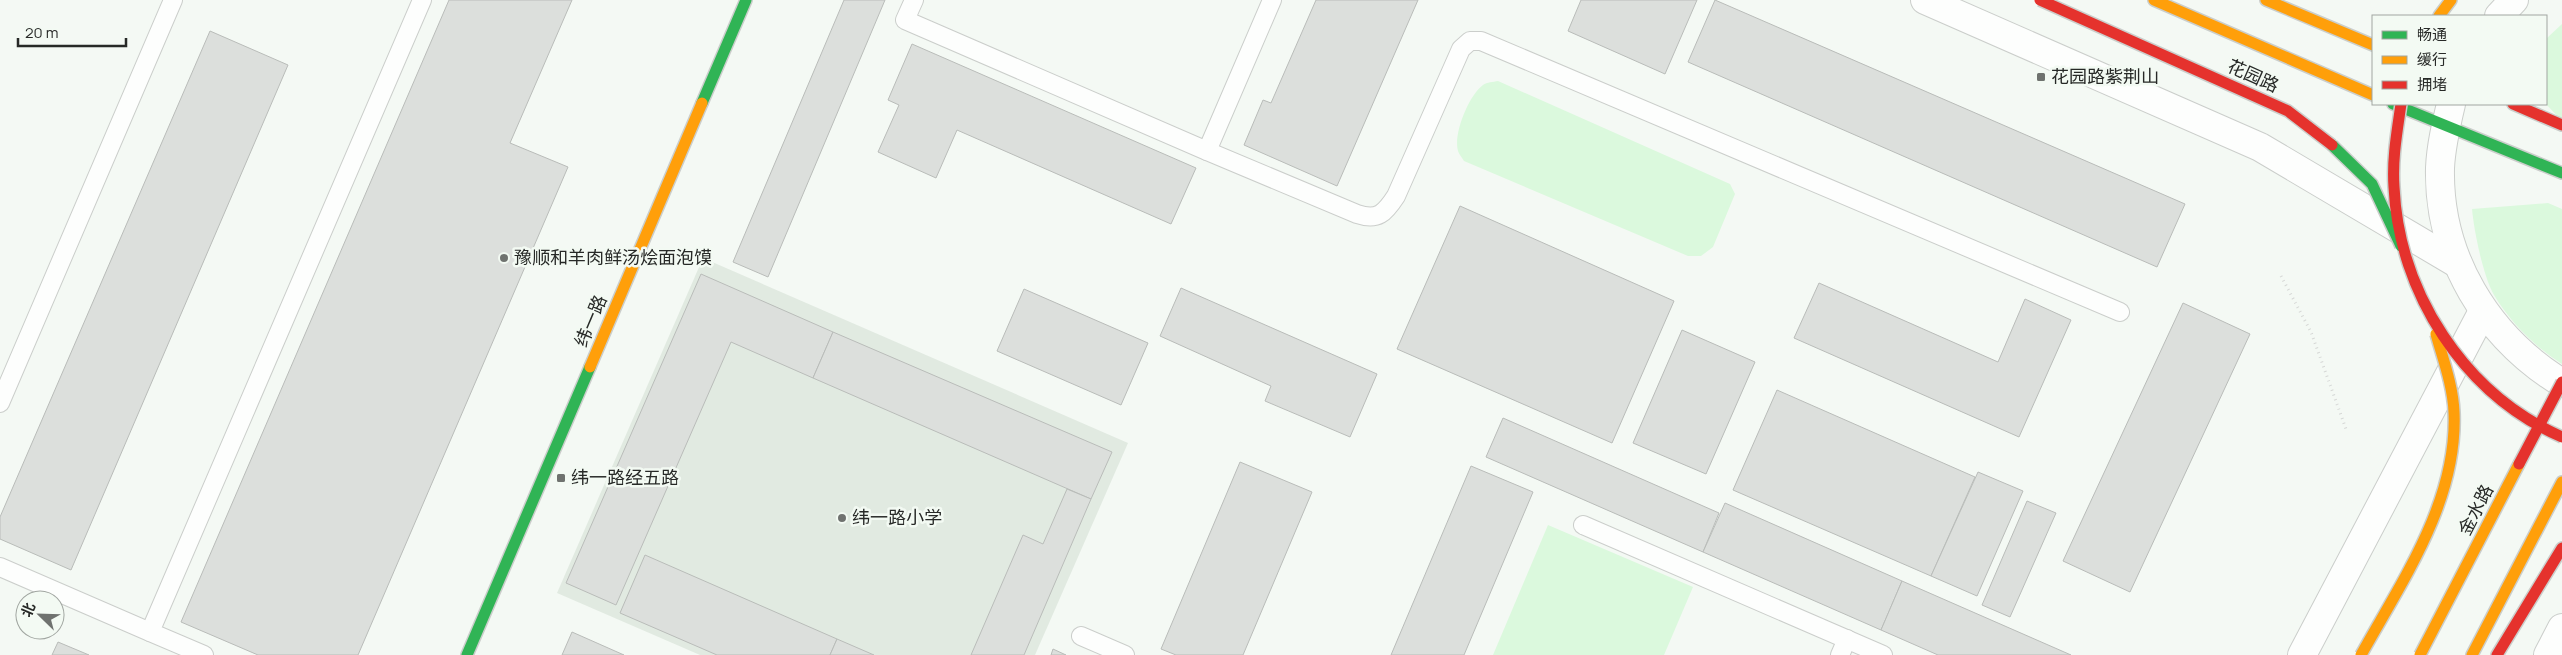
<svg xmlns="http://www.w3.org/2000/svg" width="2562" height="655" font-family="Manrope,'Noto Sans SC',sans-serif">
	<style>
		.built { fill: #e1eae1 }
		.green { fill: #dbf9dd }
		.building { fill: #dcdfdc; stroke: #b9bcb9 }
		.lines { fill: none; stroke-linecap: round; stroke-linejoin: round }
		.lane-casing { stroke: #cbcecb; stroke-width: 20 }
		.street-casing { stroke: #cbcecb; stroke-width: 30 }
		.fast-casing { stroke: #cbcecb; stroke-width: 14 }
		.slow-casing { stroke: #cbcecb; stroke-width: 14 }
		.jam-casing { stroke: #cbcecb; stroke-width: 14 }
		.path { stroke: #d6d8d6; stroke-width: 3; stroke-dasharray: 1 4; stroke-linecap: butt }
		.lane { stroke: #fdfefd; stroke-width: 18 }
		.street { stroke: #fdfefd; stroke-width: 28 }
		.fast { stroke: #30b455; stroke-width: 11 }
		.slow { stroke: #ff9f0a; stroke-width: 11 }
		.jam { stroke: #e5322d; stroke-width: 11 }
		.fast-bridge-casing { stroke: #cbcecb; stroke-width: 14; stroke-linecap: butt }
		.slow-bridge-casing { stroke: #cbcecb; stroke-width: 14; stroke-linecap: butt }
		.jam-bridge-casing { stroke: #cbcecb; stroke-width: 14; stroke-linecap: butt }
		.fast-bridge { stroke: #30b455; stroke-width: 11 }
		.slow-bridge { stroke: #ff9f0a; stroke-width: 11 }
		.jam-bridge { stroke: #e5322d; stroke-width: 11 }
		.poi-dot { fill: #6f726f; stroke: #f3faf3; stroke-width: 2 }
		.labels { text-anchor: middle; stroke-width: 5; stroke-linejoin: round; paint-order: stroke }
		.street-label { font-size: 18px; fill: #272927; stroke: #f3faf3 }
		.poi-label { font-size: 18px; fill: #272927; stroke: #f3faf3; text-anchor: start }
	</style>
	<rect width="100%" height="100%" fill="#f4f9f4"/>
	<!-- built -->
	<polygon class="built" points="703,258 1128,443 1035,655 700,655 557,593"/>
	<!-- green -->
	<g class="green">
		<polygon points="2562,24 2562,121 2546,104 2546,39"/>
		<path d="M1498,81L1730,184L1735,194L1713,247L1701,256H1688L1464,161C1462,158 1459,154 1458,151C1453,134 1469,95 1483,85C1487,82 1493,82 1498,81Z"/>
		<path d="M2548,203L2562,209V364C2536,348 2510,322 2494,295C2483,276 2474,231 2472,209Z"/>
		<polygon points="1548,525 1693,587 1664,655 1493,655"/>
	</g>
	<!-- building -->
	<g class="building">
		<polygon points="449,0 572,0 510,143 568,167 358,655 258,655 181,622"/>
		<polygon points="844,0 885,0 768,277 733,262"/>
		<polygon points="1316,0 1418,0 1337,186 1244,145 1263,100 1271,103"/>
		<polygon points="1697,0 1665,74 1568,31 1581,0"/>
		<polygon points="1715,0 2185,204 2157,267 1688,62"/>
		<polygon points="210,31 288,65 71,570 0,539 0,517"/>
		<polygon points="912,44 1196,168 1171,224 957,130 936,178 878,152 899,105 888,100"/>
		<polygon points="1460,206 1674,301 1612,443 1397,349"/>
		<polygon points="701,274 833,332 813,378 731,342 616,605 566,583"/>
		<polygon points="1819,283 1998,362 2025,299 2071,320 2019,437 1794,338"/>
		<polygon points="1181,288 1377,374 1350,437 1265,401 1271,386 1160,336"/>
		<polygon points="1024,289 1148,343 1121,405 997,351"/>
		<polygon points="2183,303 2250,334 2130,592 2063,561"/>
		<polygon points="1682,330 1755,362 1706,474 1633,443"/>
		<polygon points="833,332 1112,452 1091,499 813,378"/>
		<polygon points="1777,390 1975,477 1931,576 1733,490"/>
		<polygon points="1503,418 1719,513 1703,552 1486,457"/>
		<polygon points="1240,462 1312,492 1243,655 1176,655 1161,649"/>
		<polygon points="1471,466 1533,492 1464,655 1391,655"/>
		<polygon points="1978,472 2023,491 1977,596 1931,576"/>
		<polygon points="1067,489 1091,499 1024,655 971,655 1023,535 1043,544"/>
		<polygon points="2027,501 2056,513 2010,617 1982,605"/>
		<polygon points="1725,503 1902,581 1881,630 1703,552"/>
		<polygon points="645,555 837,639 830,655 717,655 620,613"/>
		<polygon points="1902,581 2071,655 1938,655 1881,630"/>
		<polygon points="572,632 624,655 562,655"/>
		<polygon points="837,639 874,655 830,655"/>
		<polygon points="58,642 89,655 52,655"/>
		<polygon points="1053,649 1066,655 1051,655"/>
	</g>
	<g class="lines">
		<defs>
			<g id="lane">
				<polyline points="914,0 905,20 1207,151 1272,0"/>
				<path d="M1207,151L1357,214C1378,221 1385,213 1396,196L1461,49L1470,41H1481L2120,312"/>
				<polyline points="0,403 173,0"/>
				<polyline points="1583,525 1883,655"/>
				<polyline points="0,567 150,632"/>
				<polyline points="1081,636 1125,655"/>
				<polyline points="204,655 150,632 422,0"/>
				<polyline points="1840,655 1847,639"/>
			</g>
			<g id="street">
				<polyline points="1925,0 2260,147 2458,264"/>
				<polyline points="2499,16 2514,0"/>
				<path d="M2451,104C2446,125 2441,146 2440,168C2438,257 2487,337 2562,383"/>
				<polyline points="2302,655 2483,311"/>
				<polyline points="2548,655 2562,628"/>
			</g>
			<g id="fast">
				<polyline points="702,103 746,0"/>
				<polyline points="2393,104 2562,173"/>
				<polyline points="467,655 590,367"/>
			</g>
			<g id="slow">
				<polyline points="2154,0 2373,95"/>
				<polyline points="2266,0 2373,45"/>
				<polyline points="2439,16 2451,0"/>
				<polyline points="590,367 702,103"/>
				<polyline points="2472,655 2562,482"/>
			</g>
			<g id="jam">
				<polyline points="2513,104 2562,125"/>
				<polyline points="2497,655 2562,548"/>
			</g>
		</defs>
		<!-- lane casing -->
		<use href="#lane" class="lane-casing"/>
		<!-- street casing -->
		<use href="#street" class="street-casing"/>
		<!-- fast casing -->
		<use href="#fast" class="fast-casing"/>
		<!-- slow casing -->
		<use href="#slow" class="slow-casing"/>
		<!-- jam casing -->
		<use href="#jam" class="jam-casing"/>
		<!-- path -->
		<polyline class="path" points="2281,276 2311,332 2346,429"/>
		<!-- lane -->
		<use href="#lane" class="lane"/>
		<!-- street -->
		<use href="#street" class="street"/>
		<!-- fast -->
		<use href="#fast" class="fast"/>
		<!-- slow -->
		<use href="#slow" class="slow"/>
		<!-- jam -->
		<use href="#jam" class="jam"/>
		<defs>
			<polyline id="fast-bridge" points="2332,145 2372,184 2401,246"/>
			<g id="slow-bridge">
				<path d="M2361,655C2402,581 2458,501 2454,412C2453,386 2443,359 2436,334"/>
				<polyline points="2420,655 2519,464"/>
			</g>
			<g id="jam-bridge">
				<polyline points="2040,0 2288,111 2332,145"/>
				<path d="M2401,104C2397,132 2392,159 2394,187C2399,293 2464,394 2562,437"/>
				<polyline points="2519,464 2562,382"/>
			</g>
		</defs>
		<!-- fast-bridge casing -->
		<use href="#fast-bridge" class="fast-bridge-casing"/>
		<!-- slow-bridge casing -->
		<use href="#slow-bridge" class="slow-bridge-casing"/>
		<!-- jam-bridge casing -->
		<use href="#jam-bridge" class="jam-bridge-casing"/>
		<!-- fast-bridge -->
		<use href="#fast-bridge" class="fast-bridge"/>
		<!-- slow-bridge -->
		<use href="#slow-bridge" class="slow-bridge"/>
		<!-- jam-bridge -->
		<use href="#jam-bridge" class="jam-bridge"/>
	</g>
	<!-- markers -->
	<g class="poi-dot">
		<rect x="2036" y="72" width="10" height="10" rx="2.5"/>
		<circle cx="504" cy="258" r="5"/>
		<rect x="556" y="473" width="10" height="10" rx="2.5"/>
		<circle cx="842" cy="518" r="5"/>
	</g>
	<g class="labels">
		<!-- street labels -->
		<g class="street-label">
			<text transform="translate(2253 76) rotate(24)" y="6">花园路</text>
			<text transform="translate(591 321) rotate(-67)" y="6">纬一路</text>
			<text transform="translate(2476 510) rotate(-63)" y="6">金水路</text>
		</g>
		<!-- poi labels -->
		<g class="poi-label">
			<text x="2051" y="83">花园路紫荆山</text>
			<text x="514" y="264">豫顺和羊肉鲜汤烩面泡馍</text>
			<text x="571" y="484">纬一路经五路</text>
			<text x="852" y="524">纬一路小学</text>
		</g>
	</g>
	<!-- legend -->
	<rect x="2372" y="15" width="175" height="90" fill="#f3faf3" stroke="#a1a6a1"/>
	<rect x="2382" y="31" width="25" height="8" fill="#30b455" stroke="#a1a6a1"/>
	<text x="2417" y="40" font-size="15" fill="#272927">畅通</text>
	<rect x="2382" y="56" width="25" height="8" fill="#ff9f0a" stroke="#a1a6a1"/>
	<text x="2417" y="65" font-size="15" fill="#272927">缓行</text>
	<rect x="2382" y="81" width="25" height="8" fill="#e5322d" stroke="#a1a6a1"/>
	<text x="2417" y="90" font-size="15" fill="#272927">拥堵</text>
	<!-- north arrow -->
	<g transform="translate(40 615) rotate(293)"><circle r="24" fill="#f3faf3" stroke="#a1a6a1"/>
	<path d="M0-4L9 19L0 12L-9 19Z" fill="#6f726f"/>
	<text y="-8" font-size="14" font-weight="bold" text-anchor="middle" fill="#272927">北</text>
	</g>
	<!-- scale -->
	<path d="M18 38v8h108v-8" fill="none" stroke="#272927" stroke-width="2.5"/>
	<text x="25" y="38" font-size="15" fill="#272927" stroke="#f3faf3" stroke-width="4" paint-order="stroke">20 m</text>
</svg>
